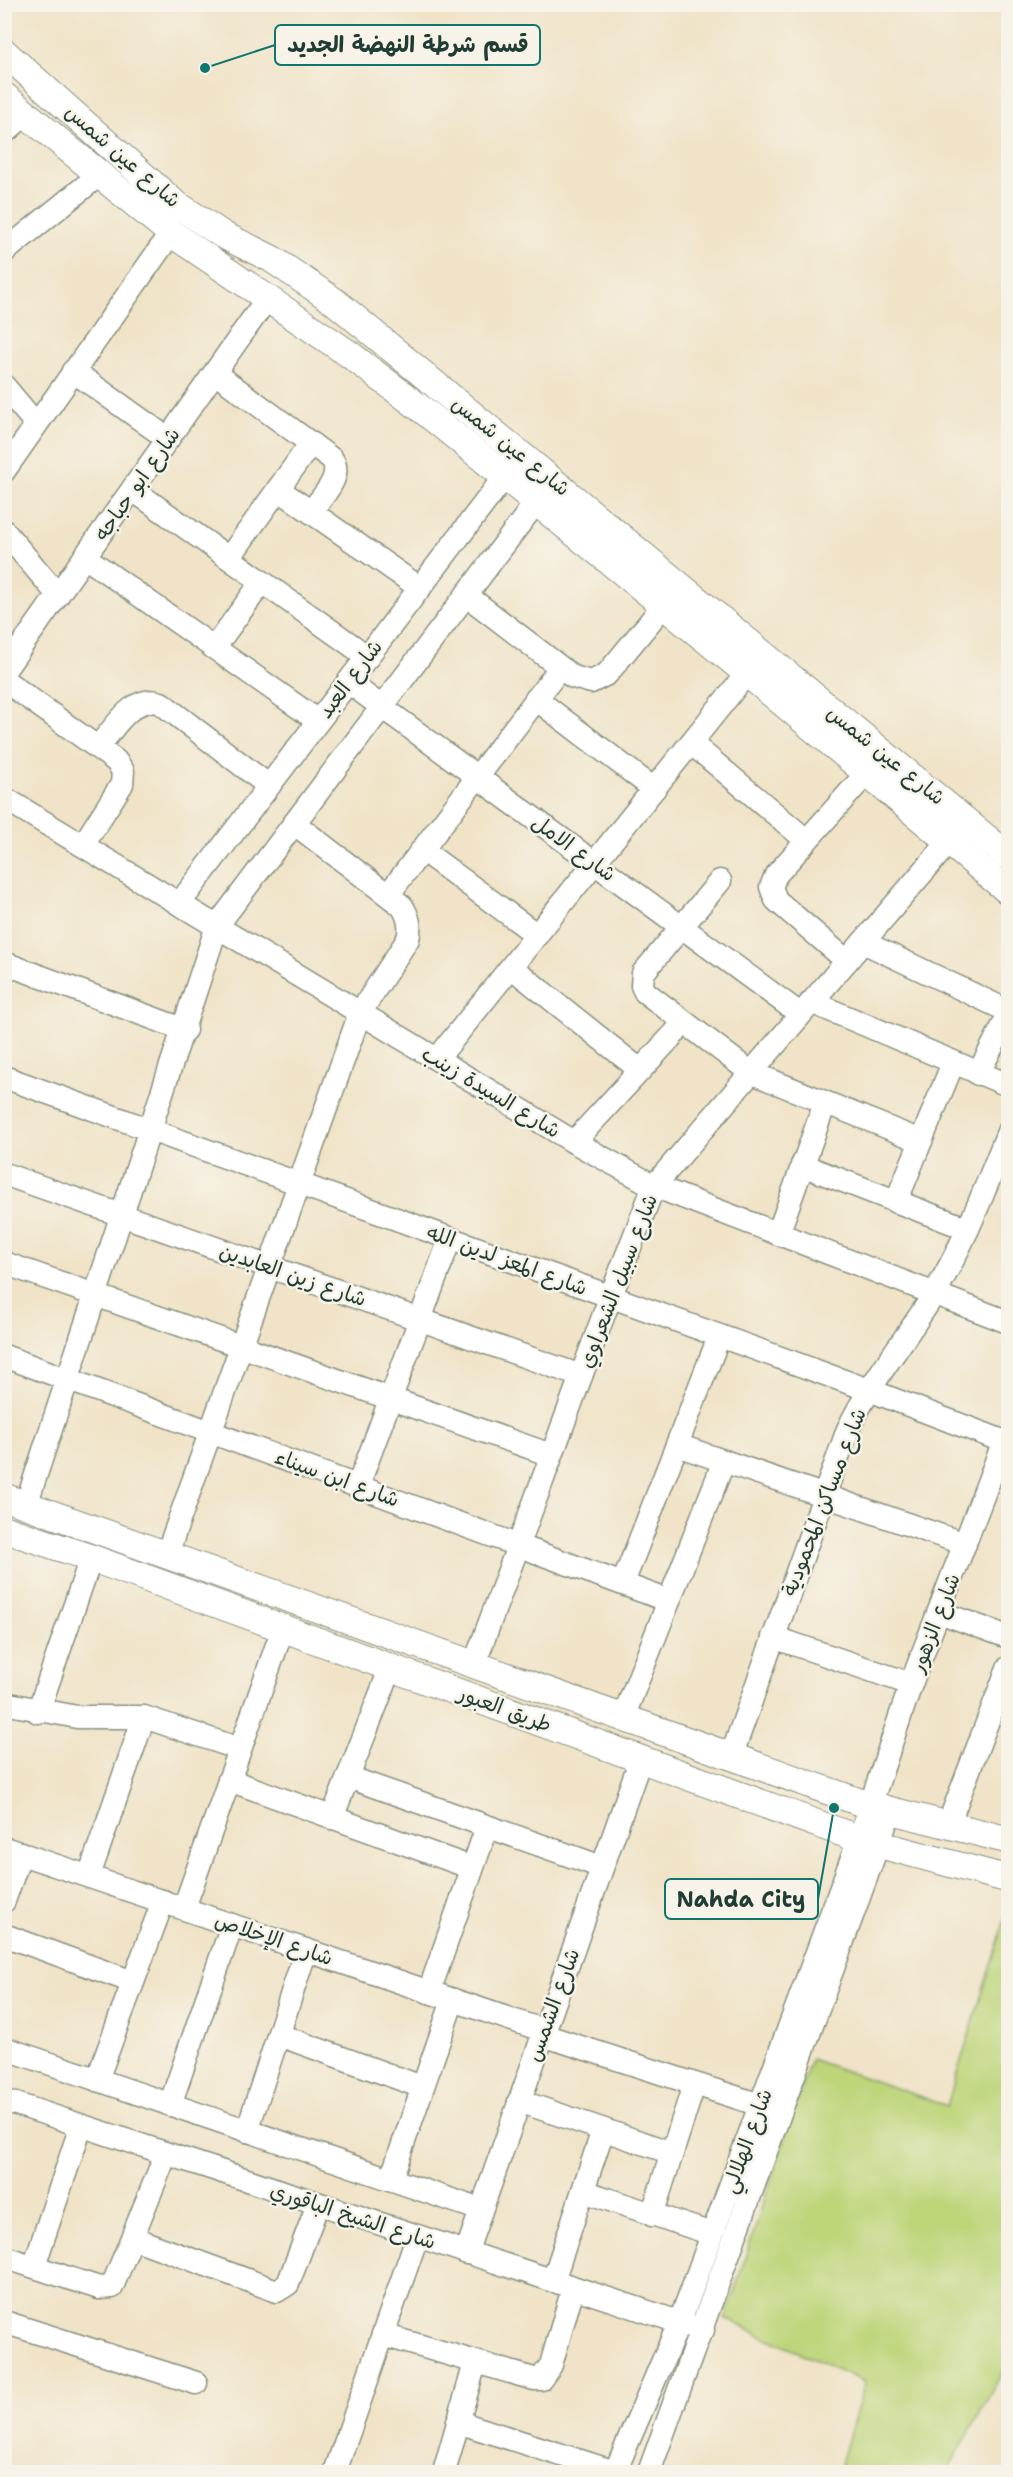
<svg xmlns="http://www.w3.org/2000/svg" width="1013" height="2477" font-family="'Shantell Sans','Playpen Sans Arabic',sans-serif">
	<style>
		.green { fill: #bed57a; stroke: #6e8957; stroke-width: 1.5 }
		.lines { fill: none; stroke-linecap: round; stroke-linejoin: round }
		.minor-casing { stroke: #88907e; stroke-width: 25 }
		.tertiary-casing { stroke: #88907e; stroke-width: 29 }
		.minor { stroke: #fff; stroke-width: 22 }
		.tertiary { stroke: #fff; stroke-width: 27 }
		.labels { text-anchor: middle; stroke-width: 5; stroke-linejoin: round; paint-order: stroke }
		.street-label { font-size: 21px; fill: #1f3d34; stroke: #f7f3e8 }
		.leader { fill: none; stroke: #0f766e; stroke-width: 2 }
		.callout-dot { fill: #0f766e; stroke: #f7f3e8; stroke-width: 2 }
		.callout { fill: #f7f3e8; stroke: #0f766e; stroke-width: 2 }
		.callout-label { font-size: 22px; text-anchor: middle; font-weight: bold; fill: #1f3d34 }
	</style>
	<rect width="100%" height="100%" fill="#f7f3e8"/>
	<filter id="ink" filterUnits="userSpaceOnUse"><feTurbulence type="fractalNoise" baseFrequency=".0167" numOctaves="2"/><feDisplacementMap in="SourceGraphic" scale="12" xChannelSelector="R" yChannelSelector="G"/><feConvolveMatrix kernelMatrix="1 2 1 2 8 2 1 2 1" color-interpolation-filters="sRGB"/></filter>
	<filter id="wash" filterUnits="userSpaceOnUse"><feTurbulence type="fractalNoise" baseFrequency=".008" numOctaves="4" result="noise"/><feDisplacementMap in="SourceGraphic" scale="24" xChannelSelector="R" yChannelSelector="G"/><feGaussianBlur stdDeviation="1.35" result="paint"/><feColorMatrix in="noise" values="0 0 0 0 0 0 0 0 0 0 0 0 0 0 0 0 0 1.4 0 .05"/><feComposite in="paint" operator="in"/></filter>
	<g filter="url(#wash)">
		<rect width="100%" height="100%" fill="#f0e3c7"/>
		<!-- green -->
		<polygon class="green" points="1007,1913 1008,2362 947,2472 861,2472 840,2467 865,2382 725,2319 811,2059 947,2106"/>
	</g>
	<g filter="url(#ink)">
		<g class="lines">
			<defs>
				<g id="minor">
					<polyline points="4,133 26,114"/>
					<polyline points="4,252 99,175"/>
					<polyline points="73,371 168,439"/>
					<path d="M215,373L332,459C344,477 321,497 311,512"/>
					<polyline points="4,386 36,424"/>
					<polyline points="4,471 171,233"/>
					<polyline points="278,489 420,588"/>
					<polyline points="133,490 368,657"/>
					<polyline points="4,531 58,595"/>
					<polyline points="85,557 318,721"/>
					<polyline points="229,558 311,443"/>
					<polyline points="466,595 573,677 591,682 607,674 663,606"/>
					<polyline points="214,648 262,582"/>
					<polyline points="4,671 268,297"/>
					<polyline points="4,680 116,761 123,771 122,784 83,845"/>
					<polyline points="348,682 800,1014"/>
					<polyline points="536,699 654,789"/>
					<polyline points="691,743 806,840"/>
					<path d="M98,747C114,729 133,693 161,703L269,786"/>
					<polyline points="4,798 574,1142 654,1186 1008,1322"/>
					<polyline points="422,850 537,935"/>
					<polyline points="720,881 643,973 642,986 645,992 750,1072 921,1141"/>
					<polyline points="388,895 560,668"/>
					<polyline points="179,904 515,463"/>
					<polyline points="863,942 1008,1011"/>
					<polyline points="847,961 776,900 771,887 776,875 866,774"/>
					<polyline points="4,963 185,1030"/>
					<polyline points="511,967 640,1070"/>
					<polyline points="811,1002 1008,1085"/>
					<polyline points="437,1059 747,673"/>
					<polyline points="978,1074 1008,1016"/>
					<polyline points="4,1077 869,1390 1008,1443"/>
					<polyline points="574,1142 684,1023"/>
					<polyline points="802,1165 968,1229"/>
					<polyline points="4,1174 581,1376"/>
					<polyline points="896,1202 953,1063"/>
					<polyline points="778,1234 825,1103"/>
					<polyline points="4,1263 551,1455"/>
					<polyline points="4,1356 669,1601"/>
					<polyline points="677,1445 965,1544"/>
					<polyline points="358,1486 450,1239"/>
					<polyline points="26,1505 217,926 546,489"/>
					<path d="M167,1554L360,1013L408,939C411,926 409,917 402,906L295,824"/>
					<polyline points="623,1583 719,1337"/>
					<polyline points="939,1612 1008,1637"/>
					<polyline points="773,1637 911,1684"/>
					<polyline points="474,1665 610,1298 654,1186 948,843"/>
					<polyline points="4,1703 77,1717 144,1717 240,1749"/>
					<polyline points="38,1712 91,1558"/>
					<polyline points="623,1718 724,1461"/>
					<path d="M731,1757L848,1429C871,1381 906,1339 934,1294C965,1243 986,1186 1008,1132"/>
					<polyline points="348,1777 602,1867"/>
					<polyline points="229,1780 472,1868"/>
					<polyline points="332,1818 391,1667"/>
					<polyline points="948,1825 1008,1668"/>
					<polyline points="4,1848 545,2031"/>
					<polyline points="89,1876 144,1717"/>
					<polyline points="4,1901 21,1853"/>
					<polyline points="184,1908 283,1628"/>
					<polyline points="4,1935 133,1982"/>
					<polyline points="429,1992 487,1827"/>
					<polyline points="279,2035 422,2087"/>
					<polyline points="543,2035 760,2105"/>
					<polyline points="4,2048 481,2210"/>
					<polyline points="97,2080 163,1901"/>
					<polyline points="4,2100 703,2330"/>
					<polyline points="519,2101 672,2153"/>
					<polyline points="170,2105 232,1925"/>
					<polyline points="247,2131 306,1950"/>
					<polyline points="391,2179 453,2000"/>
					<polyline points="583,2191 712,2234"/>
					<polyline points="652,2215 694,2085"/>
					<polyline points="133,2238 277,2291 288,2284 318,2204"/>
					<polyline points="466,2253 641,1758"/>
					<polyline points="4,2257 99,2288 112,2287 166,2154"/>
					<polyline points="34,2266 81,2126"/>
					<polyline points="553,2281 603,2130"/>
					<polyline points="4,2322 196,2383"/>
					<polyline points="383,2335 534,2379 541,2379 551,2365 573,2288"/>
					<polyline points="458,2422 615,2472"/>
					<polyline points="335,2472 417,2237"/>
					<polyline points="444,2472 475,2363"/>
					<polyline points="615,2472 680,2321 859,1839 911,1684 1004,1441"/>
					<polyline points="649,2472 890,1812"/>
				</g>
				<g id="tertiary">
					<polyline points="4,52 173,202 223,235 272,259 334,301 1008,856"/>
					<polyline points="4,96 171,233 349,354 428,414 747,673 1008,891"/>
					<polyline points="4,1497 865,1804 1008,1840"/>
					<polyline points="4,1529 91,1558 859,1839 1008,1879"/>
				</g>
			</defs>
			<!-- minor casing -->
			<use href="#minor" class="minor-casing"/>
			<!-- tertiary casing -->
			<use href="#tertiary" class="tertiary-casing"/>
			<!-- minor -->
			<use href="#minor" class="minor"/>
			<!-- tertiary -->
			<use href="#tertiary" class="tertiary"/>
		</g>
	</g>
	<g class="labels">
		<!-- street labels -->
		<g class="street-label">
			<text transform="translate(123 156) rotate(41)" y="7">شارع عين شمس</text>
			<text transform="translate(511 446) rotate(39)" y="7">شارع عين شمس</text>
			<text transform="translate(137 484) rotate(-55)" y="7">شارع ابو حباجه</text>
			<text transform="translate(350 679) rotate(-53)" y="7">شارع العبد</text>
			<text transform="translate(886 755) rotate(39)" y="7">شارع عين شمس</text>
			<text transform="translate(574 848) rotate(36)" y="7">شارع الامل</text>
			<text transform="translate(491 1092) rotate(31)" y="7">شارع السيدة زينب</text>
			<text transform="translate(507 1260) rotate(20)" y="7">شارع المعز لدين الله</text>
			<text transform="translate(293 1275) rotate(19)" y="7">شارع زين العابدين</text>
			<text transform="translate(618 1281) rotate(-69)" y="7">شارع سبيل الشعراوي</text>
			<text transform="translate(337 1478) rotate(20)" y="7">شارع ابن سيناء</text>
			<text transform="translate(824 1502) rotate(-69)" y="7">شارع مساكن المحمودية</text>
			<text transform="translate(935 1623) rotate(-69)" y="7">شارع الزهور</text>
			<text transform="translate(505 1709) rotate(20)" y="7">طريق العبور</text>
			<text transform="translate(274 1939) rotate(19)" y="7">شارع الإخلاص</text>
			<text transform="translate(553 2005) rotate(-70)" y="7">شارع الشمس</text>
			<text transform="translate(747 2141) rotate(-70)" y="7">شارع الهلالي</text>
			<text transform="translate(353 2216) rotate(18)" y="7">شارع الشيخ الباقوري</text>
		</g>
	</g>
	<!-- callouts -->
	<path class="leader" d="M205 68L275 45M834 1808L818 1899"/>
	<g class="callout-dot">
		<circle cx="205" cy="68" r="6"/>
		<circle cx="834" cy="1808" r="6"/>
	</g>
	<g class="callout">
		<rect x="275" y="25" width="265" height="40" rx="6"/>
		<rect x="665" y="1879" width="153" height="40" rx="6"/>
	</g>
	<g class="callout-label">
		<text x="408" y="52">قسم شرطة النهضة الجديد</text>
		<text x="741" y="1907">Nahda City</text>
	</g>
	<!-- margin -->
	<rect width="1013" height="2477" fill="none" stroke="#f7f3e8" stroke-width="24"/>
</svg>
